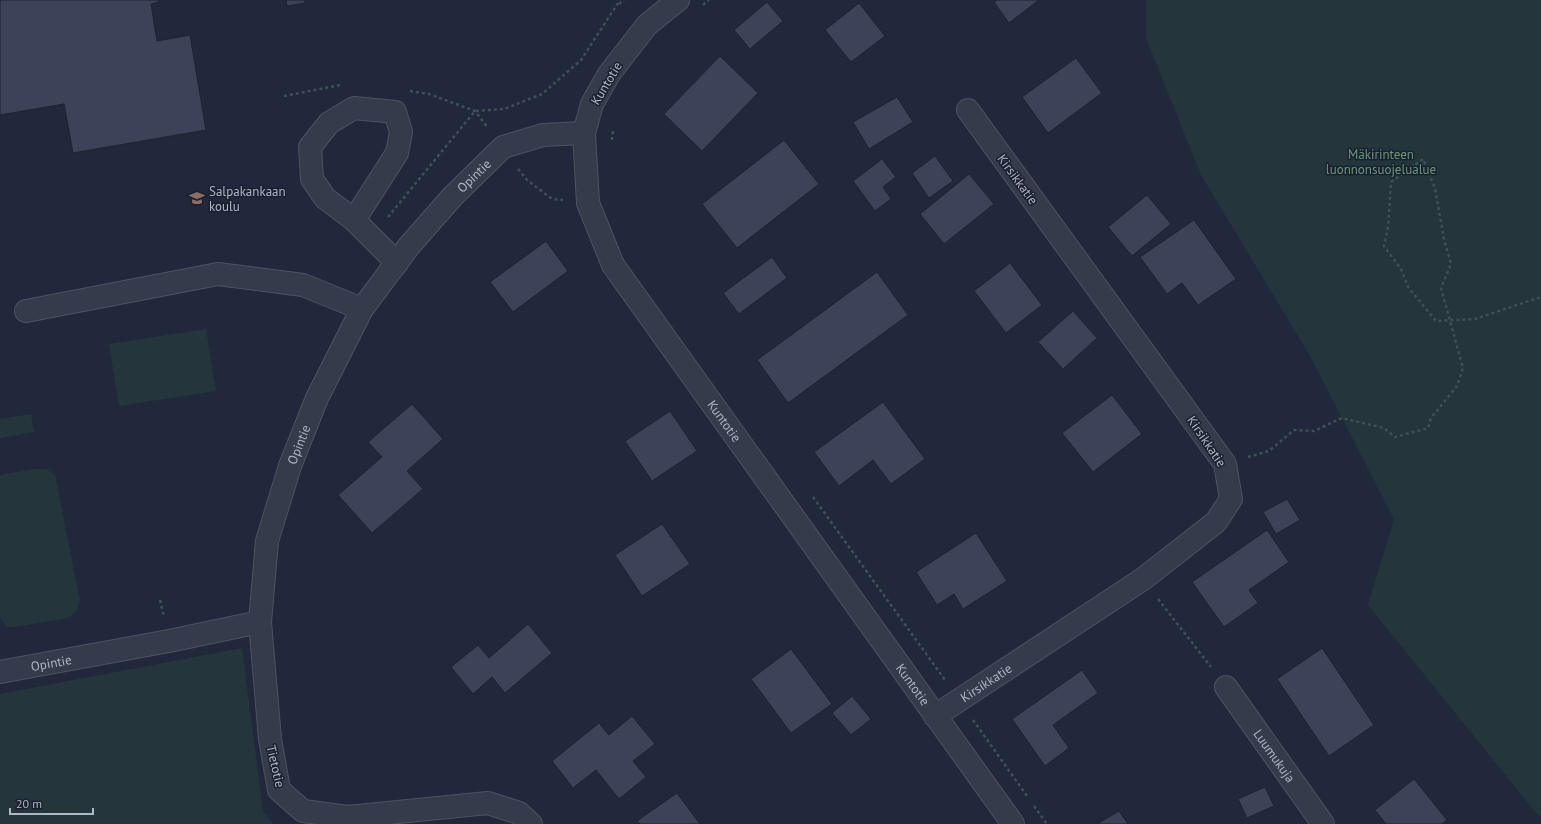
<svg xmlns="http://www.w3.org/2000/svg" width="1541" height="824" font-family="'PT Sans',sans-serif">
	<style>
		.green { fill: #24353c }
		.building { fill: #3c4359; stroke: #1d2232 }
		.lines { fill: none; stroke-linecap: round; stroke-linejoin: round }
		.minor-casing { stroke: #4e5363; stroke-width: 24 }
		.path { stroke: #3e5156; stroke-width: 2.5; stroke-dasharray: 3 3; stroke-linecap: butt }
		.minor { stroke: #353b4b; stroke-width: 22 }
		.labels { text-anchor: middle; stroke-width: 3; stroke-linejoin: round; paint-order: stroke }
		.street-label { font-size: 13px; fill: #b1b6c7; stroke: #1b2030 }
		.park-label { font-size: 13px; fill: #67997a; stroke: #1b2030 }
		.poi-label { font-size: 13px; fill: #b1b6c7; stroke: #1b2030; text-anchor: start }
	</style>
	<rect width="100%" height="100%" fill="#22283b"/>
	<!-- green -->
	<g class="green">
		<polygon points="1146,0 1541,0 1541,819 1368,605 1394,519 1310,356 1201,175 1146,38"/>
		<polygon points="206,329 216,391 119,406 109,344"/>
		<polygon points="31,414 34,432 0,438 0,419"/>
		<polygon points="34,469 46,469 55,475 80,601 76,611 68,618 16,627 7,627 0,617 0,475"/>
		<polygon points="242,648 263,811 273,824 0,824 0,694"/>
	</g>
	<!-- building -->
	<g class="building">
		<polygon points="0,0 159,0 159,2 151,4 157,41 190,35 206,130 73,153 64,104 0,115"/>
		<polygon points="286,0 305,0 305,3 287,6"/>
		<polygon points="997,0 1039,0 1009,23 994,2"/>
		<polygon points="767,2 783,21 750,49 734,30"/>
		<polygon points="859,3 885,36 851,62 825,30"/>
		<polygon points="720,56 758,93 702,151 664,114"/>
		<polygon points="1076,58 1102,93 1048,133 1022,97"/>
		<polygon points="897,97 913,122 869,149 853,122"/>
		<polygon points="784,140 819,184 737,248 702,204"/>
		<polygon points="935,156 953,181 929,198 912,173"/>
		<polygon points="882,159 896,177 883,187 891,199 875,211 853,181"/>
		<polygon points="969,174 994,204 944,244 920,214"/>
		<polygon points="1147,195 1171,224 1132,256 1108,227"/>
		<polygon points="1194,220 1236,279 1198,305 1182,283 1167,294 1140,257"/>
		<polygon points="546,241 568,271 513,312 490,282"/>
		<polygon points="772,257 787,278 739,314 723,293"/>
		<polygon points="1010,263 1042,305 1006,333 974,291"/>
		<polygon points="877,272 908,315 788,403 757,360"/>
		<polygon points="1073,311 1097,338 1063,369 1038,342"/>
		<polygon points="1112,395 1142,434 1093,472 1062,433"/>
		<polygon points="883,402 925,459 891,484 873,460 839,486 814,452"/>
		<polygon points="412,404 443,439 407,471 423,489 372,533 338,495 382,457 368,442"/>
		<polygon points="670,411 697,451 652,481 625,441"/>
		<polygon points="1287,499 1300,520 1276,534 1263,512"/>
		<polygon points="662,524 690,564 642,596 615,555"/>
		<polygon points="1267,530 1289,562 1249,590 1258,603 1224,627 1192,582"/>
		<polygon points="976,533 1007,581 963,609 954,594 937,605 916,572"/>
		<polygon points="528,624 552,653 505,693 492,677 473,694 451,667 478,645 489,658"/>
		<polygon points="1322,648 1374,725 1329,756 1277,679"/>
		<polygon points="791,649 832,704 791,733 751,679"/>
		<polygon points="1082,670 1098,693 1053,725 1069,748 1045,766 1012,719"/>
		<polygon points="852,696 871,719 851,735 832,713"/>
		<polygon points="632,716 655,744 633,761 646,777 619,799 596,770 573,788 552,761 599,723 609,735"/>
		<polygon points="1414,779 1447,820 1442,824 1386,824 1375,810"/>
		<polygon points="1265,787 1274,806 1247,818 1238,799"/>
		<polygon points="677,793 700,824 640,824 637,821"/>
		<polygon points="1119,811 1128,824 1097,824"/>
	</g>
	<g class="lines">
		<defs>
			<g id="minor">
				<path id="s1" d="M678,0L647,25L609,74L592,104L584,133L588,203L613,265L1013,824"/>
				<polyline points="354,220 325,198 312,179 310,147 329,123 354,108 395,112 401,132 397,153 354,220 397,263"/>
				<polyline points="26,311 218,274 303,285 362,309"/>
				<path id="s2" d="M0,672L169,641L260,622"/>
				<path id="s3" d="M1226,687L1323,824"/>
				<path id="s4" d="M935,716L1143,579L1216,522L1231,499L1225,464L968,110"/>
				<path id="s5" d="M531,824L519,813L488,803L348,817L303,811L279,790L270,739L260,622L267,541L290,466L317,398L362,309L409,246L453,196L503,147L543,135L584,133"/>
			</g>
		</defs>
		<!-- minor casing -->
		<use href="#minor" class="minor-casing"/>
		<!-- path -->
		<g class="path">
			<polyline points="619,4 624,0"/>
			<polyline points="703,5 709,0"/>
			<polyline points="410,91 429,94 475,111 488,128"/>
			<polyline points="284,96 340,85"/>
			<polyline points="612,140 613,129"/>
			<polyline points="518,169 527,180 552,199 563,200"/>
			<polyline points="388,217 475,111 504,109 542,94 581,60 620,0"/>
			<polyline points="1248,457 1269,451 1294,430 1314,431 1342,418 1384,428 1395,437 1428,428 1431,418 1457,386 1463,368 1441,288 1451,264 1444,239 1435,188 1423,159 1391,182 1388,227 1384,246 1401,269 1408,287 1436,321 1475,319 1541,297"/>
			<polyline points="813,497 945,680"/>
			<polyline points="1158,599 1211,667"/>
			<polyline points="160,600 164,617"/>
			<polyline points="973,720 1027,796"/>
			<polyline points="1034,806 1047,824"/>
		</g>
		<!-- minor -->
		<use href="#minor" class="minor"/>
	</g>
	<!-- icons -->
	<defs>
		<symbol id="school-bare" viewBox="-9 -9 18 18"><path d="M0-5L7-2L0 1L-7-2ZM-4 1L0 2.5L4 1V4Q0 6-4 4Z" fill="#8d6e63" stroke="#1b2030" stroke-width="2.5" paint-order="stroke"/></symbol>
	</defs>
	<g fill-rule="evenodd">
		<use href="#school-bare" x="186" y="187" width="22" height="22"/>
	</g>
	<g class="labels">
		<!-- street labels -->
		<g class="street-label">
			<text transform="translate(606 83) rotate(-59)" y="5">Kuntotie</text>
			<text dy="5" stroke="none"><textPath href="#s5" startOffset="943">Opintie</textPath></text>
			<text transform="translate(1018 179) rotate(54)" y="5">Kirsikkatie</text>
			<text dy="5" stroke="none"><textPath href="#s1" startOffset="495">Kuntotie</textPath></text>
			<text transform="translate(1207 441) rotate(56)" y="5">Kirsikkatie</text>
			<text dy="5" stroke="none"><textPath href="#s5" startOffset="619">Opintie</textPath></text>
			<text dy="5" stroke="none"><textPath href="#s2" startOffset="52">Opintie</textPath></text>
			<text dy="5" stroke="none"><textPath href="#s4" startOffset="61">Kirsikkatie</textPath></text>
			<text dy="5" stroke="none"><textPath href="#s1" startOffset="819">Kuntotie</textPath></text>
			<text dy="5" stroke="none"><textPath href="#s3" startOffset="84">Luumukuja</textPath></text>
			<text transform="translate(276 766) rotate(77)" y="5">Tietotie</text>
		</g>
		<!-- park labels -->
		<g class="park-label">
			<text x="1381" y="159">Mäkirinteen<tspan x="1381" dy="15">luonnonsuojelualue</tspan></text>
		</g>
		<!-- poi labels -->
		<g class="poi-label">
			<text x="209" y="196">Salpakankaan<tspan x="209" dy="15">koulu</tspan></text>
		</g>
	</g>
	<!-- scale -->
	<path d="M10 808v6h83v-6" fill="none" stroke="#b1b6c7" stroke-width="2"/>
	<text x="16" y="808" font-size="12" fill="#b1b6c7" stroke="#1b2030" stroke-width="3" paint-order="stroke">20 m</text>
</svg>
